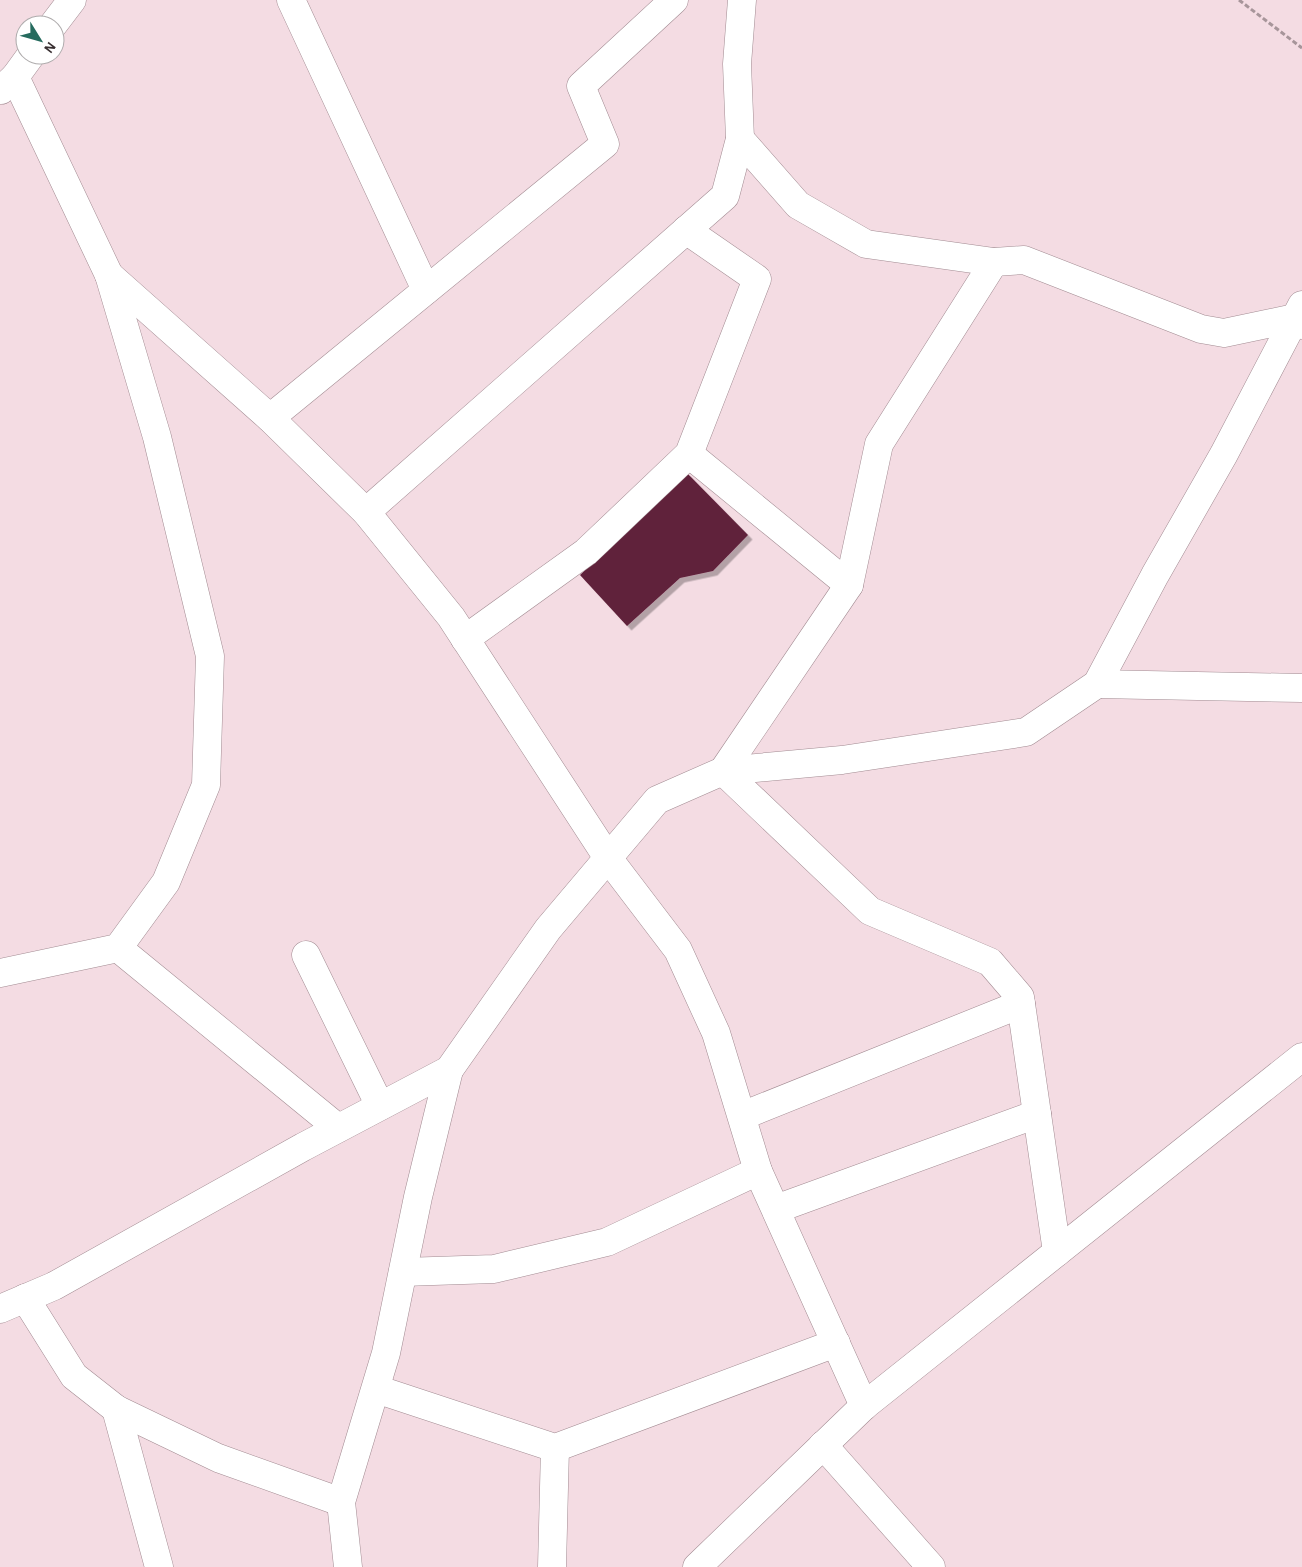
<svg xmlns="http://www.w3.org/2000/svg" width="1302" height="1567" font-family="'Alegreya Sans',sans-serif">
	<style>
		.building { fill: #61213b; filter: url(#shadow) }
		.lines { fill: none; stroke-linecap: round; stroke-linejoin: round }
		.minor-casing { stroke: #a28b92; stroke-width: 29 }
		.path { stroke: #a7959a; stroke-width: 3; stroke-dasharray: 5 2.5; stroke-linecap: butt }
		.minor { stroke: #fff; stroke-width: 28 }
	</style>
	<defs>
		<filter id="shadow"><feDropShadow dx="4.5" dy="4.5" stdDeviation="0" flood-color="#0004"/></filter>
	</defs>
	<rect width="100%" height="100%" fill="#f4dce3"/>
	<!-- building -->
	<polygon class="building" points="686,472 748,535 713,571 680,578 627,626 580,575"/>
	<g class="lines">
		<defs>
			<g id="minor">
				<polyline points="291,0 426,290"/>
				<polyline points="53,25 72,0"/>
				<polyline points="1,90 15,77 31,55"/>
				<polyline points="740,139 798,205 866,244 994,262 1024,260 1201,329 1224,333 1295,318 1302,325"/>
				<polyline points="994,262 879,444 849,585 723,771 870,911 990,962 1020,997 1057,1252"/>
				<polyline points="109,275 270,418 366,512 451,617 608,858 678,950 716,1033 758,1171 864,1406"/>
				<polyline points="270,418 605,144 581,86 674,0"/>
				<polyline points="689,454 849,585"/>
				<polyline points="366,512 725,196 740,139 737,64 742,0"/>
				<polyline points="465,639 586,552 689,454 757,279 686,230"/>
				<polyline points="1097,684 1302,688"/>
				<polyline points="118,948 338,1128"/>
				<polyline points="306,955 380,1106"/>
				<polyline points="0,973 118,948 166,882 206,785 210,656 157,437 109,275 15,77"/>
				<polyline points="742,1116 1021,1004"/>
				<polyline points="776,1209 1037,1114"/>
				<polyline points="403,1272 494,1269 607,1242 758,1171"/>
				<polyline points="25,1298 74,1376 116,1409 218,1458 341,1502"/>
				<polyline points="0,1309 54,1286 303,1147 449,1070 548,929 657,800 723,771 842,760 1026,732 1097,684 1155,575 1224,454 1302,305"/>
				<polyline points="376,1389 555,1448 836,1343"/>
				<polyline points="116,1409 159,1567"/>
				<polyline points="823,1445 931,1567"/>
				<polyline points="348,1567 341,1502 386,1353 418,1197 449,1070"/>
				<polyline points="552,1567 555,1448"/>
				<polyline points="697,1567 864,1406 1302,1057"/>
			</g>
		</defs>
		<!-- minor casing -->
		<use href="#minor" class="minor-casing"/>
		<!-- path -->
		<polyline class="path" points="1239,0 1302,48"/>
		<!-- minor -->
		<use href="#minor" class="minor"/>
	</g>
	<!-- north arrow -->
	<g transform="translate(40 40) rotate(127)"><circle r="24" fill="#ffffff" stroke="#afacad"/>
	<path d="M0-4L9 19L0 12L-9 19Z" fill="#266b5e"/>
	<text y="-8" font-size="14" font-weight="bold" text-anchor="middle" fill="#382f31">N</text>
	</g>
</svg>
